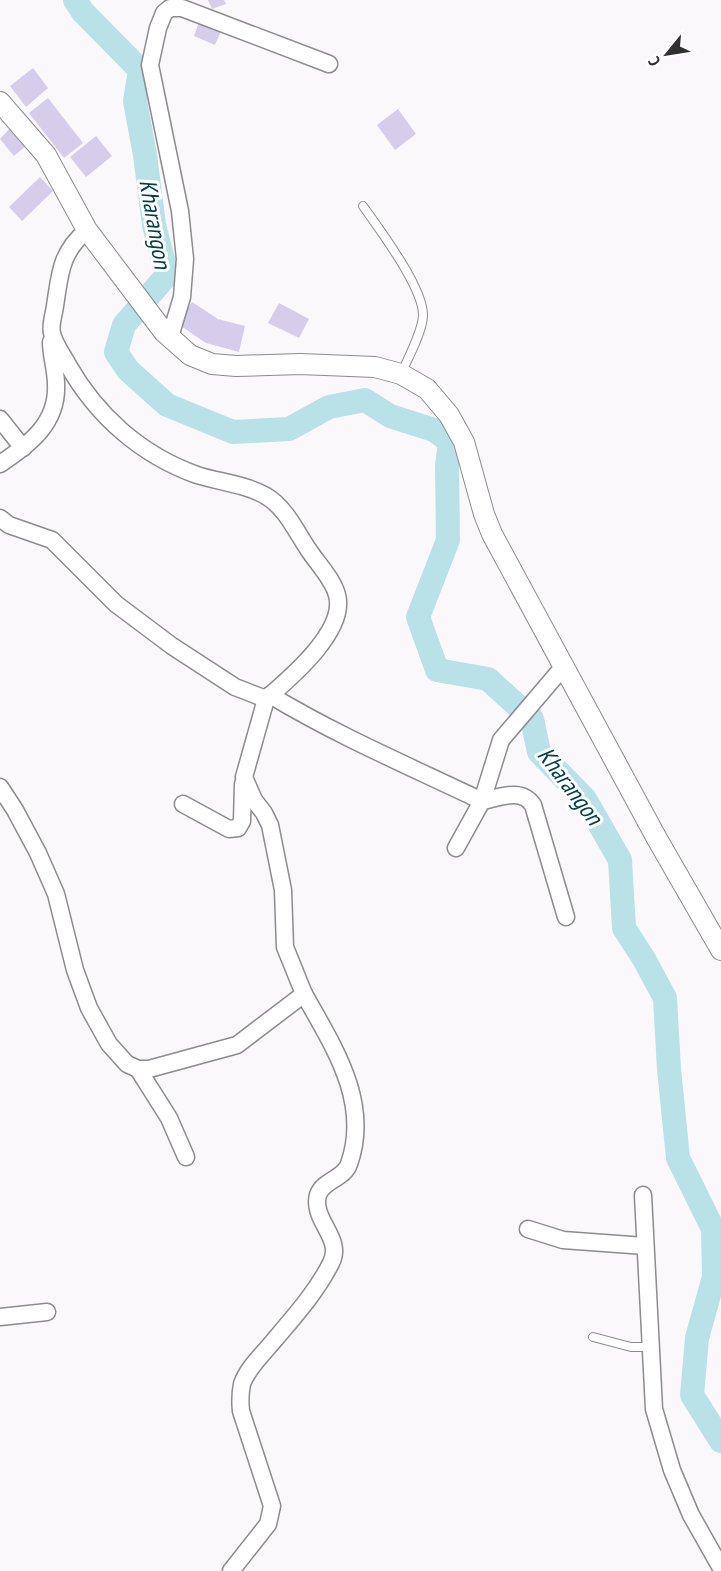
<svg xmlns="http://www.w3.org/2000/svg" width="721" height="1571" font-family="'PT Sans Narrow',sans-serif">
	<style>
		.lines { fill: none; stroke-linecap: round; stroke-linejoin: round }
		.river { stroke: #b9e1e8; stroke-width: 24 }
		.building { fill: #d6cdeb }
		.service-casing { stroke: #8c8b8e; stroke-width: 10 }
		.minor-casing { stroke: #8c8b8e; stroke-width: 19 }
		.tertiary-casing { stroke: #8c8b8e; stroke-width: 22 }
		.service { stroke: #fff; stroke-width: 8 }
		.minor { stroke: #fff; stroke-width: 16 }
		.tertiary { stroke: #fff; stroke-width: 20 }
		.labels { text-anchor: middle; stroke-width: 6; stroke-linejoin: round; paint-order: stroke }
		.water-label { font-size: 24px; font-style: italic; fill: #024148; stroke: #fff }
	</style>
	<rect width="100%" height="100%" fill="#faf8fb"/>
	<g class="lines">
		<!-- river -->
		<polyline class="river" points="75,0 83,12 140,70 135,101 145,155 154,225 167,275 124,325 116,352 128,370 167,405 233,432 289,429 329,407 365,400 390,416 434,430 450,442 447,466 448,540 418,617 437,670 488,679 532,719 539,752 585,799 620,860 624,928 644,959 665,998 669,1069 678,1158 713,1229 714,1277 697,1338 692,1395 721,1441"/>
	</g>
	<!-- building -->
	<g class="building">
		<polygon points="208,0 224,0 226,4 212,9"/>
		<polygon points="200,19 222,29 215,45 194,36"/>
		<polygon points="33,68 48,88 26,107 10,86"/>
		<polygon points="48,98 83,143 64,158 29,113"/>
		<polygon points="398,109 416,134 395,150 377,125"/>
		<polygon points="11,127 27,145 14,156 0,139"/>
		<polygon points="96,136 112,156 86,177 70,157"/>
		<polygon points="40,177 53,191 22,221 9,207"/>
		<polygon points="192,302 218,319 245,326 239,352 206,343 178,324"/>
		<polygon points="279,303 309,319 299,338 268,323"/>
	</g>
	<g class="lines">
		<defs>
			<g id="service">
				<path d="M363,206C379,229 424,288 423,316C422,333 408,358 401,374"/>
				<polyline points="593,1337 631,1347 649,1347"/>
			</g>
			<g id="minor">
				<polyline points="170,337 182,297 185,259 180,211 150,65 158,28 164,13 170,8 182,8 329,64"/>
				<polyline points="0,419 23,448"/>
				<path d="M0,464C30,444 58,423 56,384C56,370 51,356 51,342"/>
				<path d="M0,518L9,525L52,540L116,604L172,646L235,687L266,699C289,679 347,631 337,595C333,579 317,563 308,549C296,531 285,507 266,496C245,484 219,482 197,475C141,455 97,416 68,365C63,355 54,344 52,333C50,325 54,314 55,306C60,274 60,253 87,230"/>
				<path d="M270,695C338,736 411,767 482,801L501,740L564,666"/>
				<polyline points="0,787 15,810 38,853 56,894 75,970 89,1008 109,1044 127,1064 138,1069 149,1069 237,1045 304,994 285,947 283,890 270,825 264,813 254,800 244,777 266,699"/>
				<polyline points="183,804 229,829 238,828 242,821 243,784"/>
				<path d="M456,848L482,801C499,798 521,787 533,805L566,917"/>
				<polyline points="138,1069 169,1118 186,1157"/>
				<polyline points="643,1195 654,1409 672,1470 691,1515 721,1568"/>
				<polyline points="528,1229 563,1240 645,1246"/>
				<polyline points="0,1317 47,1312"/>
				<path d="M231,1571L268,1524L272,1506L241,1411C240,1402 240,1394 242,1384C247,1369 261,1356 271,1344C292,1319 316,1293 331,1263C344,1238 311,1220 318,1195C323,1180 344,1179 349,1164C371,1102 333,1046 304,994"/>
			</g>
			<polyline id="tertiary" points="0,102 46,155 87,230 124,279 164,332 190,355 212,364 236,366 300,364 375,367 401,374 427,389 449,415 464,442 484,514 492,534 656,837 721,950"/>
		</defs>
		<!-- service casing -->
		<use href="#service" class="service-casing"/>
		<!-- minor casing -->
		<use href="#minor" class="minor-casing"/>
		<!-- tertiary casing -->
		<use href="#tertiary" class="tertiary-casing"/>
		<!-- service -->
		<use href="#service" class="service"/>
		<!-- minor -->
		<use href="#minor" class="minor"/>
		<!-- tertiary -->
		<use href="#tertiary" class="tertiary"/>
	</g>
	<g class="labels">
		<!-- water labels -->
		<g class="water-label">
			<text transform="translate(155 224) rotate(80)" y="8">Kharangon</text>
			<text transform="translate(570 786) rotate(53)" y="8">Kharangon</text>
		</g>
	</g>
	<!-- north arrow -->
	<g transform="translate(667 54) rotate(240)" stroke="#ffffff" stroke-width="4.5" paint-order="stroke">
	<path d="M0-4.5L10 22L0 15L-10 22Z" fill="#313031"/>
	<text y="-9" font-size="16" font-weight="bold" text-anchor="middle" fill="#313031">С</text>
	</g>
</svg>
